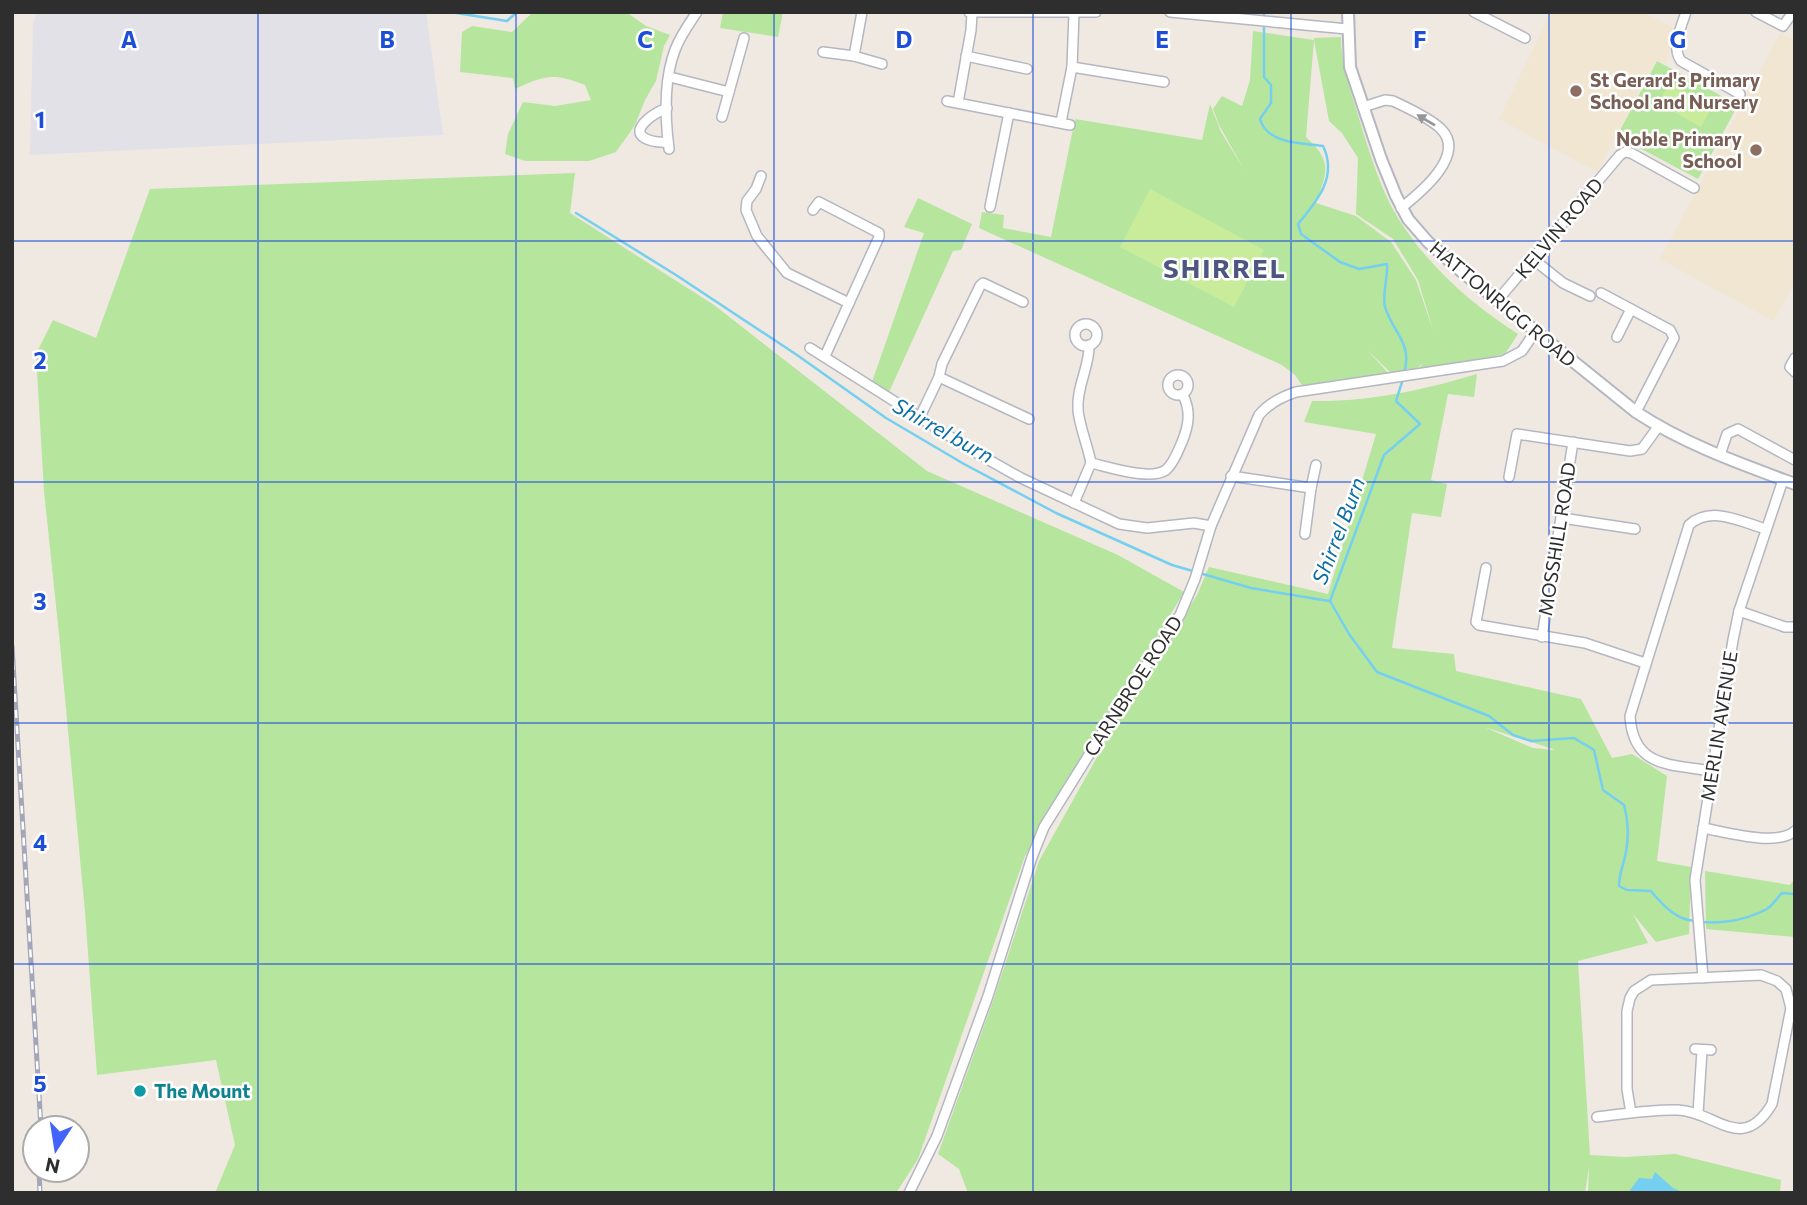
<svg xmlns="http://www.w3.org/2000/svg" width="1807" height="1205" font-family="Commissioner,sans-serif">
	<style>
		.industrial { fill: #e3e1e8 }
		.education { fill: #f0e6d1 }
		.green { fill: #b6e59e; fill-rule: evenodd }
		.pitch { fill: #c9ec9a }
		.water { fill: #75cff0 }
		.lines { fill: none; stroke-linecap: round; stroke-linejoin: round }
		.stream { stroke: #75cff0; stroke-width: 2.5 }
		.minor-casing { stroke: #b4b7c1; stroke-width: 12 }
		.tertiary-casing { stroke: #b4b7c1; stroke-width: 14 }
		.minor { stroke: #fff; stroke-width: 9 }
		.tertiary { stroke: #fff; stroke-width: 10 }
		.rail-casing { stroke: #a3a6b8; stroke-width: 5 }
		.rail { stroke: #fff; stroke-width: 2.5; stroke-dasharray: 8; stroke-linecap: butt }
		.oneway { fill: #969696 }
		.grid { fill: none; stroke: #1d4ed8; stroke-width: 2; stroke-opacity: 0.55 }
		.education-dot { fill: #8d6e63; stroke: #fff; stroke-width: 2.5 }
		.culture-dot { fill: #0f9aa8; stroke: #fff; stroke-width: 2.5 }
		.labels { text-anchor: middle; stroke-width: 5; stroke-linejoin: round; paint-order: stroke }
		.education-label { font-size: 19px; font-weight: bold; fill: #785e54; stroke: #fff; text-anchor: start }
		.street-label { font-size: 19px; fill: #2e2e2e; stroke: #fff }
		.culture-label { font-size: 19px; font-weight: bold; fill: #0d838f; stroke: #fff; text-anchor: start }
		.water-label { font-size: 21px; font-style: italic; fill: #0d6fa3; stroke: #fff }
		.district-label { font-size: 26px; font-weight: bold; letter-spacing: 2px; fill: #4d5680; stroke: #fff }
		.grid-label { font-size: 23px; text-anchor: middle; font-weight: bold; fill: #1d4ed8; stroke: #fff; stroke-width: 5; stroke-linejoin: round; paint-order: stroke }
	</style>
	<rect width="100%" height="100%" fill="#efe9e1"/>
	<!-- industrial -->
	<polygon class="industrial" points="37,12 426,12 443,135 30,155 33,24"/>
	<!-- education -->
	<g class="education">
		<polygon points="1551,12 1643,12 1675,29 1666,64 1656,60 1597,172 1499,119"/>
		<polygon points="1780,33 1795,41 1795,282 1773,321 1660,259"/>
	</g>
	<!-- green -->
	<g class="green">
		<path d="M533,12H626L646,26L670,35L664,46L656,81L645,100L635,125L616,152L589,161H525L505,154L508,134L523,102L555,106L591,100L585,85C553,73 546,75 515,89L513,78L460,72L462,32L472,26L512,32Z"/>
		<polygon points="723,12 783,12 778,37 720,28"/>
		<path d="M1253,31L1314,40V38L1341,37C1341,65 1350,89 1358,115C1367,145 1377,178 1391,206C1420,259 1468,302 1518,334L1505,354L1417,372L1423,362L1416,370L1392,374L1367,350L1390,375L1303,387L1295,375L1282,365L979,228L982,212L1004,215L1003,228L1051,237L1075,119L1202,140L1210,104L1221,132L1245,171L1219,125L1213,109L1222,96L1242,106L1250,80ZM1314,40L1329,121L1342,133L1358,158L1356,214L1393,239L1418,280L1434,333L1416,280L1391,242L1356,216L1316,203C1327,172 1333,162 1306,137Z"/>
		<polygon points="1657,61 1738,105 1698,179 1617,136"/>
		<polygon points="575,173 570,213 714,305 927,471 1118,555 1184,592 1025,856 918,1159 896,1193 215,1193 235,1145 216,1060 97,1075 85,912 59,634 44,491 36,354 53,320 96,338 150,189"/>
		<polygon points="918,198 972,224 961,250 953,251 889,392 872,382 924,233 904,227"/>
		<path d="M1477,374L1474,397L1448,394L1431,480L1447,484L1441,517L1412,513L1392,648L1454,654L1456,671L1581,699L1612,758L1632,754L1667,776L1657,861L1691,867L1689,934L1656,942L1633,914L1648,943L1578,961L1590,1155L1625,1157L1675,1154L1781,1180L1780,1193H1588L1589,1167L1585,1193H968L959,1169L938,1154L994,998L1039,861L1116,723L1197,595L1209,567L1328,594L1376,434L1304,422L1312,401C1368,402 1424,390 1477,374ZM1484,727L1553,749L1554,750L1533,748Z"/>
		<polygon points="1705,871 1790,885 1795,879 1795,937 1706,929"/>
	</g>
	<!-- pitch -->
	<g class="pitch">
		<polygon points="1670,83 1712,107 1701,127 1658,103"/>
		<polygon points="1150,189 1264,250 1234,307 1120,247"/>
	</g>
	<!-- water -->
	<polygon class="water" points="1655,1172 1673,1188 1685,1193 1628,1193 1639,1178 1652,1179"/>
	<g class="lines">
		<!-- stream -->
		<g class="stream">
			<polyline points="450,12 507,21 517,12"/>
			<path d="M1264,12V77L1271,85V103L1260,119C1267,144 1301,143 1323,146C1338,177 1317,201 1298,224L1301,234L1340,262L1359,269L1387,264C1388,276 1382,297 1385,307C1393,333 1413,343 1404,373"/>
			<polyline points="576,213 676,275 797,355 886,418 964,464 1056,513 1172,565 1251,588 1329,601"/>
			<path d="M1403,379L1396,401L1420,424L1384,455L1330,601L1349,634L1377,672L1489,716L1513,735L1531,741L1574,738L1594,750L1603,790L1624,805C1628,820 1629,836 1626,852C1624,864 1619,873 1619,886L1627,890L1651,891C1659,901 1672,915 1685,919C1711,926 1743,922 1767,909C1773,905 1777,898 1782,893L1795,894"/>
		</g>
		<defs>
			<g id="minor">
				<polyline points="862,12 854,56 882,64"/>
				<polyline points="969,12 1096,12"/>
				<polyline points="1170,12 1347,29"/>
				<polyline points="1474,12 1525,38"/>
				<path d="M1686,12C1681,28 1671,47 1681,61L1740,94"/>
				<polyline points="1756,12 1783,26 1793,12"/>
				<polyline points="823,52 854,56"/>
				<polyline points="966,56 1027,69"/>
				<polyline points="1072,67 1164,82"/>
				<polyline points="670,77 729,92 744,38"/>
				<polyline points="947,101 1070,125"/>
				<polyline points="958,103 971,30 972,13"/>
				<path d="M1363,107L1385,100L1393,101C1406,107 1431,119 1441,129C1467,155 1420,193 1401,208"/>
				<path d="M667,108C660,111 652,115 647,120C627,138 654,143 668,142"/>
				<polyline points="722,117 729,92"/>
				<polyline points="1061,122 1072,67 1074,13"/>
				<path d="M669,149C665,118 664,79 675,50C680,36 689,24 697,12"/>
				<polyline points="761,176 756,189 747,201 746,210 757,236 787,273 849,303"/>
				<polyline points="990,207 1009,113"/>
				<polyline points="813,210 819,202 879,233 879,237 825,356"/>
				<polyline points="1533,259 1563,283 1590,296"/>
				<polyline points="1601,293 1670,330 1674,338 1636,412"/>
				<polyline points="1497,301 1620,155 1625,152 1631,153 1694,188"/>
				<circle cx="1086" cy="335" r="11"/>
				<polyline points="1617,337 1631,309"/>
				<path d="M1089,345C1090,366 1076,387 1078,410C1079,424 1088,447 1091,463"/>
				<polyline points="810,348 973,451 1021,478 1119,524 1147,528 1194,523 1211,526"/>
				<polyline points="1795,358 1790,367 1795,372"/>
				<circle cx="1178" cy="385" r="10"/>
				<polyline points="939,377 1029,419"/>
				<polyline points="919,419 939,377 942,364 980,286 983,283 1023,302"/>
				<polyline points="1720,455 1727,434 1738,429 1795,460"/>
				<polyline points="1231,476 1311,488 1316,465"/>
				<polyline points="1509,477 1517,434 1630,451 1642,449 1658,427"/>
				<path d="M1074,503L1091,463C1109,467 1150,481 1166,470C1174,463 1178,451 1182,442C1189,425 1191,411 1183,395"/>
				<polyline points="1562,518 1635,529"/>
				<polyline points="1305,534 1311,488"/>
				<polyline points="1486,568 1476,622 1479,625 1585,643 1645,663"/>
				<polyline points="1739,611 1785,627 1795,627"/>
				<polyline points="1542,637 1573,442"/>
				<path d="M1712,771C1670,764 1633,768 1630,716L1689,525C1711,505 1741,522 1766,529"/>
				<path d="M1703,828C1726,832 1776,847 1795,831"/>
				<polyline points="1703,978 1695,880 1733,640 1739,611 1783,480"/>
				<polyline points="1695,1049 1711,1050"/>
				<polyline points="1698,1114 1702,1050"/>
				<path d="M1597,1117C1624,1114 1652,1109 1678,1110C1717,1112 1742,1154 1772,1104L1791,1008L1786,989L1777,981L1761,975L1651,980L1634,991L1630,998L1627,1011V1089L1631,1113"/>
				<path d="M909,1193L937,1136L988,996L1032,857L1044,827L1125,697L1180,615L1195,579L1211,526L1259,415C1269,403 1281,397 1296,392L1503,361L1522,351L1535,332"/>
			</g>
			<path id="tertiary" d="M1348,12L1350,67L1381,159L1396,196L1408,219L1428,242L1461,271L1636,412C1684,444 1741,464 1795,484"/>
		</defs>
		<!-- minor casing -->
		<use href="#minor" class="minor-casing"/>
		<!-- tertiary casing -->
		<use href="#tertiary" class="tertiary-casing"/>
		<!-- minor -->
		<use href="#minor" class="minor"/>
		<!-- tertiary -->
		<use href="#tertiary" class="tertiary"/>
		<defs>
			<g id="rail">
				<polyline points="12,646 41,1128"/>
				<polyline points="39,1170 40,1193"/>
			</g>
		</defs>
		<!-- rail casing -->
		<use href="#rail" class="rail-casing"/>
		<!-- rail -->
		<use href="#rail" class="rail"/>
	</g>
	<!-- one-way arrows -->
	<defs><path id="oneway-solid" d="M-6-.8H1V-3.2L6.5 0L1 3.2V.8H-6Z" transform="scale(1.75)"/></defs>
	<use class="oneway" href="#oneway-solid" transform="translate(1426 120) rotate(-149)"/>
	<!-- grid -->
	<path class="grid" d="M258,12V1193M516,12V1193M774,12V1193M1033,12V1193M1291,12V1193M1549,12V1193M12,241H1795M12,482H1795M12,723H1795M12,964H1795"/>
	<!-- markers -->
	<g class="education-dot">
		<circle cx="1576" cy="91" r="7"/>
		<circle cx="1756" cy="150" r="7"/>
	</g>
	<circle class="culture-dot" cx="140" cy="1091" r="7"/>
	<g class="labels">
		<!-- education labels -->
		<g class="education-label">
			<text x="1590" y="87">St Gerard's Primary<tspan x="1590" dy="22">School and Nursery</tspan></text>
			<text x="1742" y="146" text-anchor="end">Noble Primary<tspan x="1742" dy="22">School</tspan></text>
		</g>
		<!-- street labels -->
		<g class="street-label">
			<text transform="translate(1559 228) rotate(-50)" y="7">KELVIN ROAD</text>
			<text transform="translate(1503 304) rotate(40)" y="7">HATTONRIGG ROAD</text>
			<text transform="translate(1557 539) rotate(-81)" y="7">MOSSHILL ROAD</text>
			<text transform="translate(1133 686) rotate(-57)" y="7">CARNBROE ROAD</text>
			<text transform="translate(1719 726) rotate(-81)" y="7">MERLIN AVENUE</text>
		</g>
		<!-- culture labels -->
		<g class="culture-label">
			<text x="154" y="1098">The Mount</text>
		</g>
		<!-- water labels -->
		<g class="water-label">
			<text transform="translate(943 431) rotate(29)" y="7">Shirrel burn</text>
			<text transform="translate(1339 531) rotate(-69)" y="7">Shirrel Burn</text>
		</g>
		<!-- district labels -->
		<g class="district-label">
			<text x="1225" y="278">SHIRREL</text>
		</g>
	</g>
	<g class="grid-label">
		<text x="129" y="48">A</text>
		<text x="387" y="48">B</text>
		<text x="645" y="48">C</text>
		<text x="904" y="48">D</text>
		<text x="1162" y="48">E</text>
		<text x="1420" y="48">F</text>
		<text x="1678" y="48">G</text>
		<text x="40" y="128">1</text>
		<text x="40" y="369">2</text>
		<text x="40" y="610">3</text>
		<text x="40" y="851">4</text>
		<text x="40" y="1092">5</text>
	</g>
	<!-- border -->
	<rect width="1807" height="1205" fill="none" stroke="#2e2e2e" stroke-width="28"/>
	<!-- north arrow -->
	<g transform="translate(56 1149) rotate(192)"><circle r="33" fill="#ffffff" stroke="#ababab" stroke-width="2"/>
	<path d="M0-5L12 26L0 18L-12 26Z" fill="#4264fb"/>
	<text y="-10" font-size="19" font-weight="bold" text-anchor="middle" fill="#2e2e2e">N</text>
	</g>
</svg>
